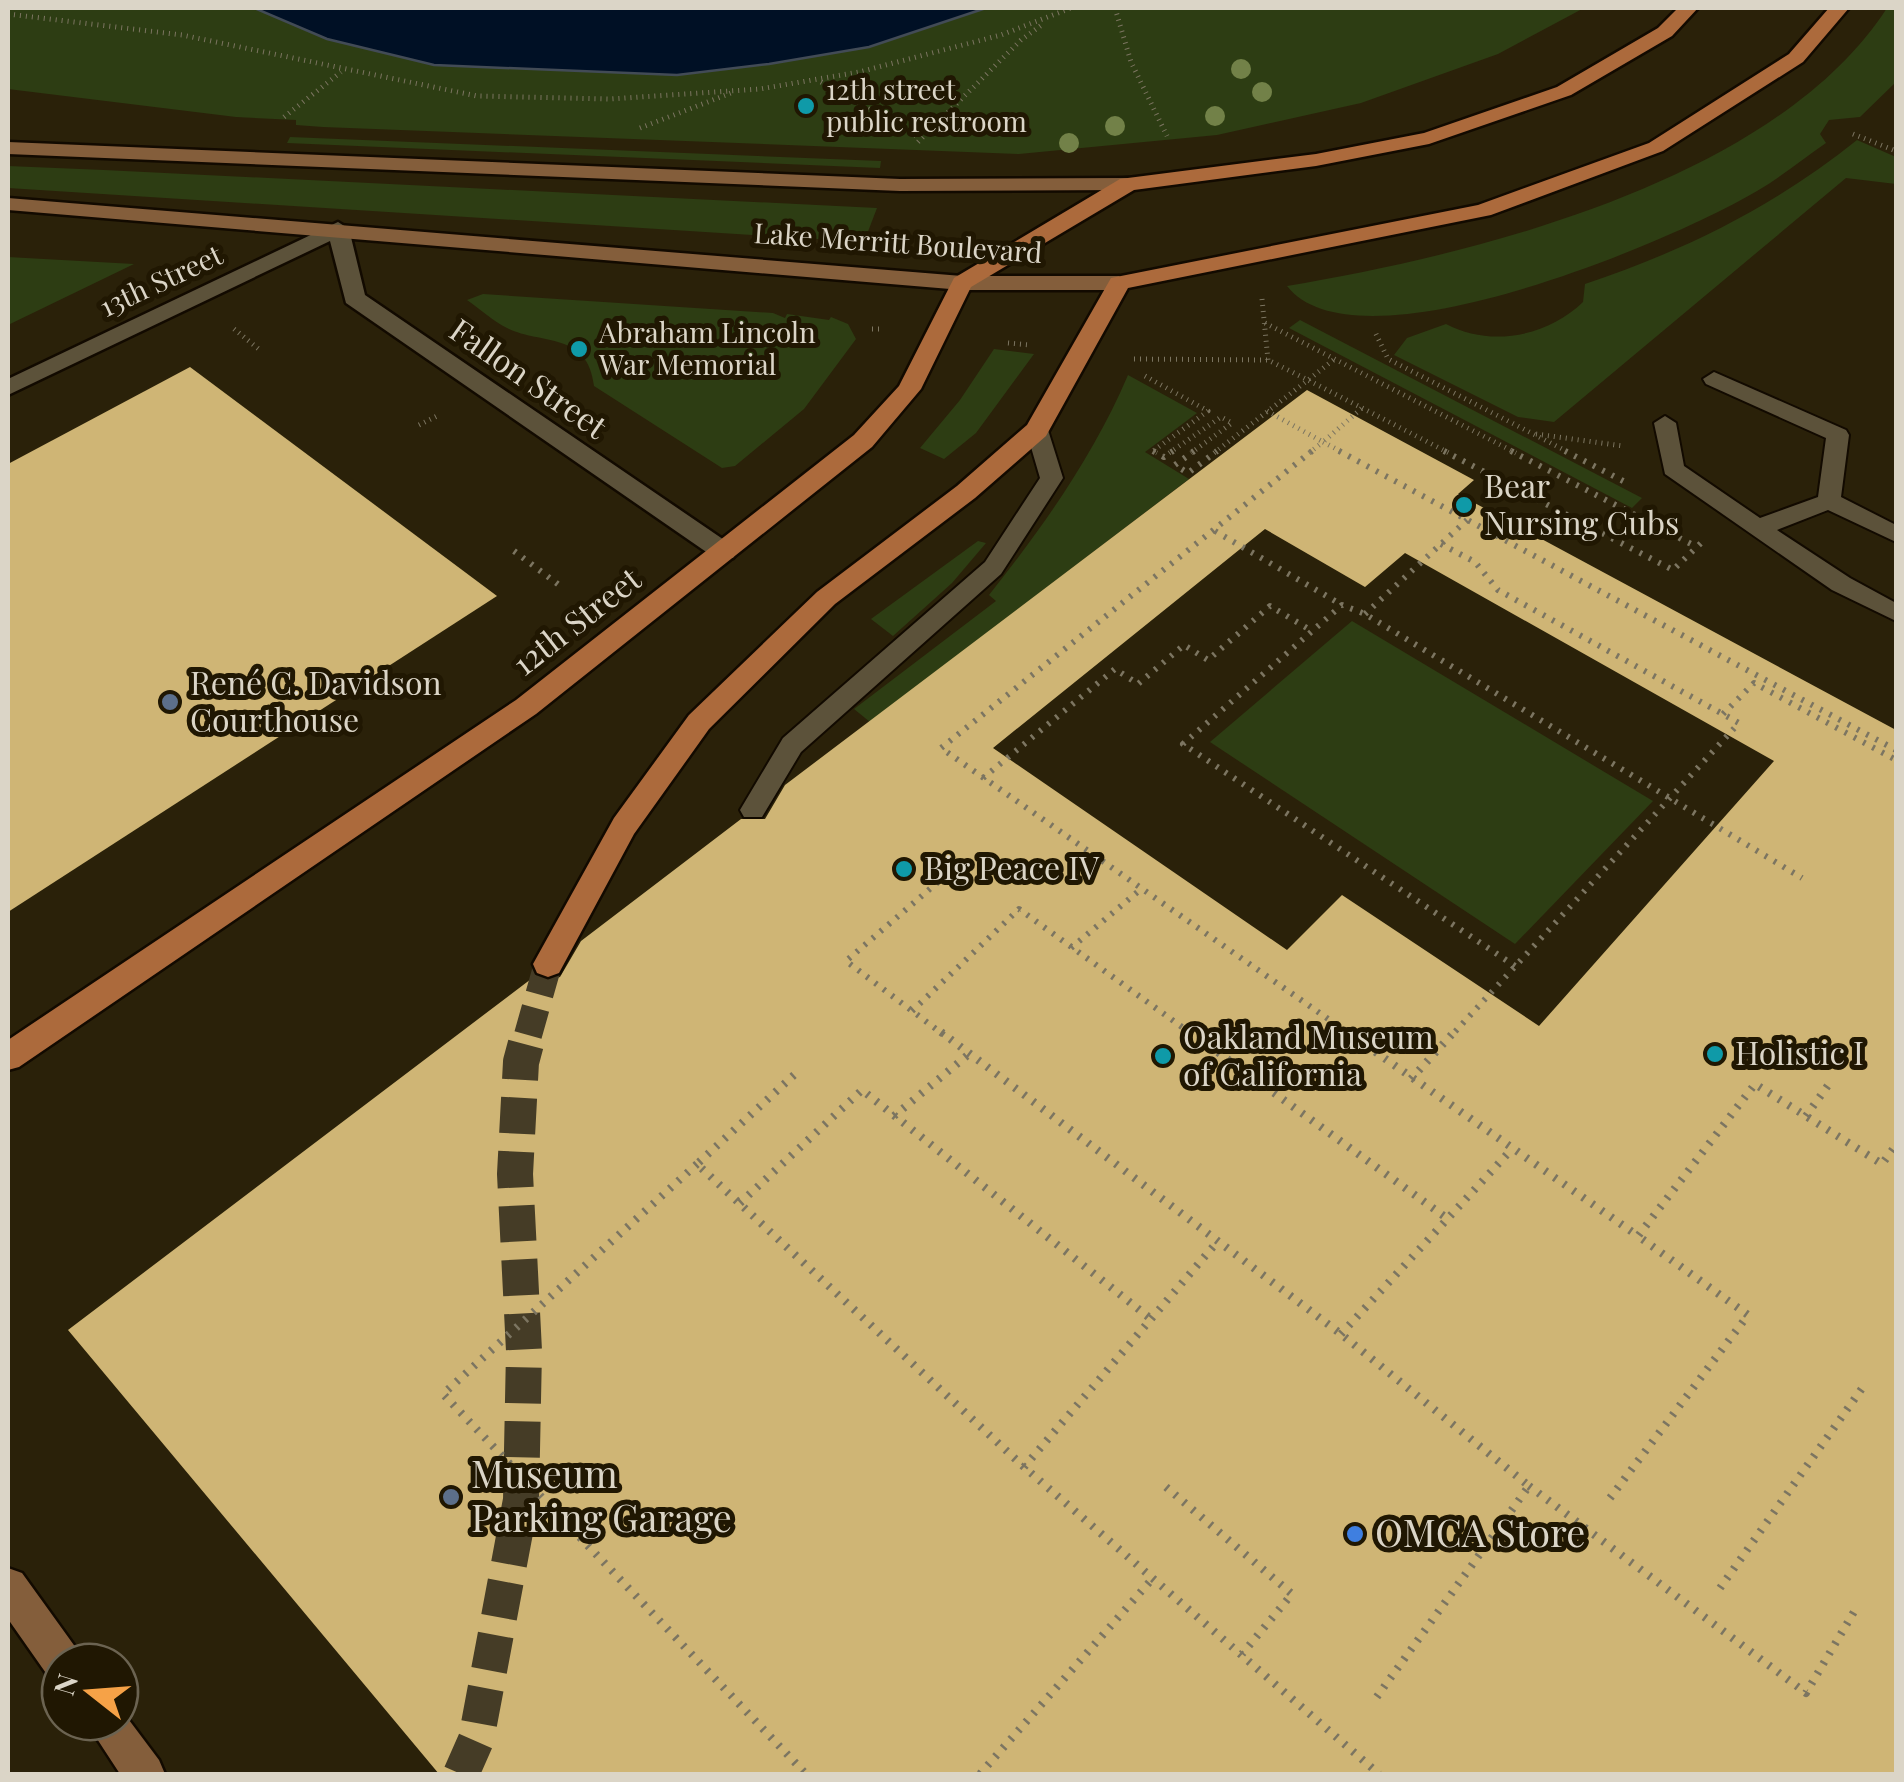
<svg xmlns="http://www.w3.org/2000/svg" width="1904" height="1782" font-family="'Playfair Display',serif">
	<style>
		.green { fill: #2d3d13 }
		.water { fill: #001025; stroke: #424b56; stroke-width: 2.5 }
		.building { fill: #cfb575; fill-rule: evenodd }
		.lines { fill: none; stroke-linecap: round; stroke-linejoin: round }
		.primary-tunnel-far1 { stroke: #453c26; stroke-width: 28; stroke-dasharray: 28 14; stroke-linecap: butt }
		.primary-tunnel { stroke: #453c26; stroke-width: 36; stroke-dasharray: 36 18; stroke-linecap: butt }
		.lane-casing { stroke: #120a00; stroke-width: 4 }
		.street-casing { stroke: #120a00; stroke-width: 5 }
		.secondary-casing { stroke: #120a00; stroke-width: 5 }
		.primary-casing { stroke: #120a00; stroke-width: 5 }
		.path-far2 { stroke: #7c7561; stroke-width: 5; stroke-dasharray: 1 5; stroke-linecap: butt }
		.path-far1 { stroke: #7c7561; stroke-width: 6; stroke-dasharray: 2.5 8; stroke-linecap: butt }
		.path { stroke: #7c7561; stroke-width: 8; stroke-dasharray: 2.5 9; stroke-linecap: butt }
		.lane { fill: #5c523a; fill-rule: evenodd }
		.street { fill: #5c523a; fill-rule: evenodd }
		.secondary { fill: #845e3b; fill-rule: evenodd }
		.primary { fill: #ac6a3c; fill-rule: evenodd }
		.tree { fill: #728148 }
		.culture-dot { fill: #0f9aa8; stroke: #201702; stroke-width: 4 }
		.service-dot { fill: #5c6f8a; stroke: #201702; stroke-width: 4 }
		.shop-dot { fill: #3f7fe0; stroke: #201702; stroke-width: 4 }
		.labels { text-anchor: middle; stroke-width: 10; stroke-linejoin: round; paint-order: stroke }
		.far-poi-label { font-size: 28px; fill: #dbd5c7; stroke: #201702; text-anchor: start }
		.far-street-label { font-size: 28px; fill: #dbd5c7; stroke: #201702 }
		.street-label { font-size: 32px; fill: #dbd5c7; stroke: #201702 }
		.poi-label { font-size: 32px; fill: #dbd5c7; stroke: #201702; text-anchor: start }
		.near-poi-label { font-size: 38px; fill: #dbd5c7; stroke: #201702; text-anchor: start }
	</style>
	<rect width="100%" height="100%" fill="#2a2109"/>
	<!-- green -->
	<g class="green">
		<polygon points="8,8 1584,8 1498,54 1361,103 1217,135 1019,154 323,127 296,125 296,120 236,117 8,89"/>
		<path d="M1887,8H1896V82L1860,117L1829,120L1820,134L1826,143C1803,159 1781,177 1757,191C1677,239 1357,376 1287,286C1478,254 1776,180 1887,8Z"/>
		<polygon points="290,137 881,161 880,168 287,143"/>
		<path d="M1857,140L1896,157V184L1846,178L1554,422L1518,417L1394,355L1407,338L1446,324C1491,348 1548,336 1583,302L1585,284C1684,251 1775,206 1857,140Z"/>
		<polygon points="8,166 104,170 877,208 864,242 8,188"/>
		<polygon points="8,257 134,264 8,325"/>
		<path d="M483,294L773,313L785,318L787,314L829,320L831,317L848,324L856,339L804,409L735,466L722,468L594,386C588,331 540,345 507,328C493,321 480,309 467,300Z"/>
		<polygon points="1300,320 1642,498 1632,508 1289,328"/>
		<polygon points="994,349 1034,354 976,433 944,459 920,448 960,400"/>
		<path d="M1128,375L1197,413L1145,452L1189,479L870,722L854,709L996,601L989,595C1043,527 1094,455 1128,375Z"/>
		<polygon points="978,541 986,543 952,583 893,636 871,619"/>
		<polygon points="1352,621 1653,801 1515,944 1210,742"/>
	</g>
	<!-- water -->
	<polygon class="water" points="254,8 986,8 869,47 769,64 677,75 434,65 327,39"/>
	<!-- building -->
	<g class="building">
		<polygon points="190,367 497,596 8,912 8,464"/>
		<path d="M1307,390L1474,480L1458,494L1896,730V1774H439L68,1330L535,976L547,981L560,977L581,941L741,819H765L785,785ZM1265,529L1365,587L1405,553L1774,761L1539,1026L1342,895L1287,950L993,748Z"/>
	</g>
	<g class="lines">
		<!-- primary-tunnel-far1 -->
		<polyline class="primary-tunnel-far1" points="528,1035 548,964"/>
		<!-- primary-tunnel -->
		<polyline class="primary-tunnel" points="461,1774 476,1740 521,1500 524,1351 515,1174 521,1062 529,1032"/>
		<defs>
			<g id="lane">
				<polygon points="1714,372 1846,430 1849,435 1841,497 1896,525 1896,542 1828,510 1777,530 1850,578 1896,603 1896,621 1832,590 1665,474 1654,423 1665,416 1676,423 1684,466 1760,518 1818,497 1826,438 1706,384 1703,379"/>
				<polygon points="1037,423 1048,430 1063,478 1001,574 801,752 762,817 744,817 740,810 783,738 985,562 1040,478 1026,430"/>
			</g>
			<polygon id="street" points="338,222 349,229 365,295 733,546 737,552 733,558 715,558 346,303 330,241 8,395 8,379"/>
			<g id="secondary">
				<polygon points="8,142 900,179 1128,178 1139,184 1128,190 900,191 8,154"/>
				<polygon points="8,198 962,276 1119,276 1130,283 1119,290 962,290 8,210"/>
				<polygon points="8,1568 22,1573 76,1648 82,1662 60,1662 60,1681 48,1676 8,1619"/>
				<polygon points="120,1708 159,1760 165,1774 120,1774 86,1722 120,1722"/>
			</g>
			<g id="primary">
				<polygon points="1678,8 1698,8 1672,36 1571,95 1429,144 1316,166 1134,190 971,287 921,389 872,447 536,714 19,1067 8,1070 8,1040 516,700 854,435 899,386 954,278 1120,179 1316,154 1424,133 1557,87 1658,28"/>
				<polygon points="1829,8 1849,8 1803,62 1663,151 1491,215 1128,288 1046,436 975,498 835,604 709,729 634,834 559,973 548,977 537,973 533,964 614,818 689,715 817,592 957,486 1027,425 1111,278 1478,205 1649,143 1789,54"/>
			</g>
		</defs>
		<!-- lane casing -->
		<use href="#lane" class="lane-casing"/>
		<!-- street casing -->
		<use href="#street" class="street-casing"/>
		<!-- secondary casing -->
		<use href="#secondary" class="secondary-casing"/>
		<!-- primary casing -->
		<use href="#primary" class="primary-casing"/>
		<!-- path-far2 -->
		<g class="path-far2">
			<polyline points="1115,8 1131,62 1167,136"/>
			<polyline points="8,14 182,35 477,96 610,99 760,89 859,72 1001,35 1071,8"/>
			<polyline points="821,82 920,138"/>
			<polyline points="284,117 341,72"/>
			<polyline points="640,128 731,93"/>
			<polyline points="1853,134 1896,151"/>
			<polyline points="918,142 1021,40 1043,24"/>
			<polyline points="1262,299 1268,360"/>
			<polyline points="1265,323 1516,453"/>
			<polyline points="234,329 260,350"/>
			<polyline points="872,329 880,329"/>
			<polyline points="1376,334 1388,359 1570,453"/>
			<polyline points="1008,343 1030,345"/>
			<polyline points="1134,359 1268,360 1308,380 1336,358"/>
			<polyline points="1145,376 1208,411 1153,451 1157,453"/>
			<polyline points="1267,411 1323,442 1362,408"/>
			<polyline points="419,425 437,416"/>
			<polyline points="1536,434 1623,446"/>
			<polyline points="1169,453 1221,417 1232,423 1191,453"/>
			<polyline points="1214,453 1308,380 1449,453"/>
			<polyline points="1309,453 1323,442 1344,453"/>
		</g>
		<!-- path-far1 -->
		<g class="path-far1">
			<polyline points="1153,451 1164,457 1173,451"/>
			<polyline points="1194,451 1175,465 1188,473 1217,451"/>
			<polyline points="1312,451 941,748 1351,1035"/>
			<polyline points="1339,451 1896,750"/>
			<polyline points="1444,451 1673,570 1701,543"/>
			<polyline points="1511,451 1697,547"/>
			<polyline points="1565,451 1629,484"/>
			<polyline points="1215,531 1342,605"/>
			<polyline points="1441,544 1475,562 1498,590 1739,723 1452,1035"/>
			<polyline points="514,551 559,585"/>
			<polyline points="1365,614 1467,520"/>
			<polyline points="1723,714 1754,683 1896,760"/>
			<polyline points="983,778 1115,669 1138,684 1184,645 1208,660 1270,606 1312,631"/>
			<polyline points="938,882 846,961 944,1035"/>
			<polyline points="1071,948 1141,889"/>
			<polyline points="1515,966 1183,744 1342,605 1365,614 1802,878"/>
			<polyline points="912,1011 1019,909 1193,1035"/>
		</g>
		<!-- path -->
		<g class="path">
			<polyline points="941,1032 1341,1334 1529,1486 1376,1698"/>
			<polyline points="1190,1032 1448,1219"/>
			<polyline points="1347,1032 1638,1236 1755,1084 1882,1164 1896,1145"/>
			<polyline points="794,1075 697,1164 1024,1467 1379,1774"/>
			<polyline points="1411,1079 1454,1032"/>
			<polyline points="894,1116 969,1054"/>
			<polyline points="1806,1116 1829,1084"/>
			<polyline points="697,1164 443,1394 806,1774"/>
			<polyline points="740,1203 862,1090 1151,1319"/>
			<polyline points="1341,1334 1512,1149"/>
			<polyline points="1024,1467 1218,1241"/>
			<polyline points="1529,1486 1806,1693 1858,1605"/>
			<polyline points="1166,1487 1292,1594 1242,1654"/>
			<polyline points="1610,1498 1748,1315 1638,1236"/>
			<polyline points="1720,1588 1863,1387"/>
			<polyline points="980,1774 1153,1578"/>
		</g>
		<!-- lane -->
		<use href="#lane" class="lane"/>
		<!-- street -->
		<use href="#street" class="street"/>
		<!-- secondary -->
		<use href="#secondary" class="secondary"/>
		<!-- primary -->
		<use href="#primary" class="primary"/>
	</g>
	<!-- trees -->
	<g class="tree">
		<circle cx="1241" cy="69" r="10"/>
		<circle cx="1262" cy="92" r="10"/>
		<circle cx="1215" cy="116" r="10"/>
		<circle cx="1115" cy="126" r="10"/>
		<circle cx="1069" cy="143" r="10"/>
	</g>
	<!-- markers -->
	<g class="culture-dot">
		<circle cx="806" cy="106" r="10"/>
		<circle cx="579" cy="349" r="10"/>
		<circle cx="1464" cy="505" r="10"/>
		<circle cx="904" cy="869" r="10"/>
		<circle cx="1715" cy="1054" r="10"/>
		<circle cx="1163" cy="1056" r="10"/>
	</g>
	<g class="service-dot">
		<circle cx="170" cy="702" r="10"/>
		<circle cx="451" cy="1497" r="10"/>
	</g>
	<circle class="shop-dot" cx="1355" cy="1534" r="10"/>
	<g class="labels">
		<!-- far-poi labels -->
		<g class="far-poi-label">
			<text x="826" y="100">12th street<tspan x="826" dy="32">public restroom</tspan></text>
			<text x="599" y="343">Abraham Lincoln<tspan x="599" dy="32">War Memorial</tspan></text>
		</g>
		<!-- far-street labels -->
		<g class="far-street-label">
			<text transform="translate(898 243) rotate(4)" y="10">Lake Merritt Boulevard</text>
			<text transform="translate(161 281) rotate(-25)" y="10">13th Street</text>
		</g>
		<!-- street labels -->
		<g class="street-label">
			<text transform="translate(528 379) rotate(35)" y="11">Fallon Street</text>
			<text transform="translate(577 622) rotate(-38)" y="11">12th Street</text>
		</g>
		<!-- poi labels -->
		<g class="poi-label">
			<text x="1484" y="498">Bear<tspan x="1484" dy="37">Nursing Cubs</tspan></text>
			<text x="190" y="695">René C. Davidson<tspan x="190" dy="37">Courthouse</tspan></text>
			<text x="924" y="880">Big Peace IV</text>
			<text x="1183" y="1049">Oakland Museum<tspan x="1183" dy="37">of California</tspan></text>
			<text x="1735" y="1065">Holistic I</text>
		</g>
		<!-- near-poi labels -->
		<g class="near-poi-label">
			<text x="471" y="1488">Museum<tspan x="471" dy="44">Parking Garage</tspan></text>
			<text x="1375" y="1547">OMCA Store</text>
		</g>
	</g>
	<!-- border -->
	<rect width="1904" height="1782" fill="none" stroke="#dbd5c7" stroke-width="20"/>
	<!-- north arrow -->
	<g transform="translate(90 1692) rotate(287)"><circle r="48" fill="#201702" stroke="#6b6351" stroke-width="2.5"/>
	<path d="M0-8L18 38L0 25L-18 38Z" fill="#f6a247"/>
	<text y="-15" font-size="28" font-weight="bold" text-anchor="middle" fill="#dbd5c7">N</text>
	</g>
</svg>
